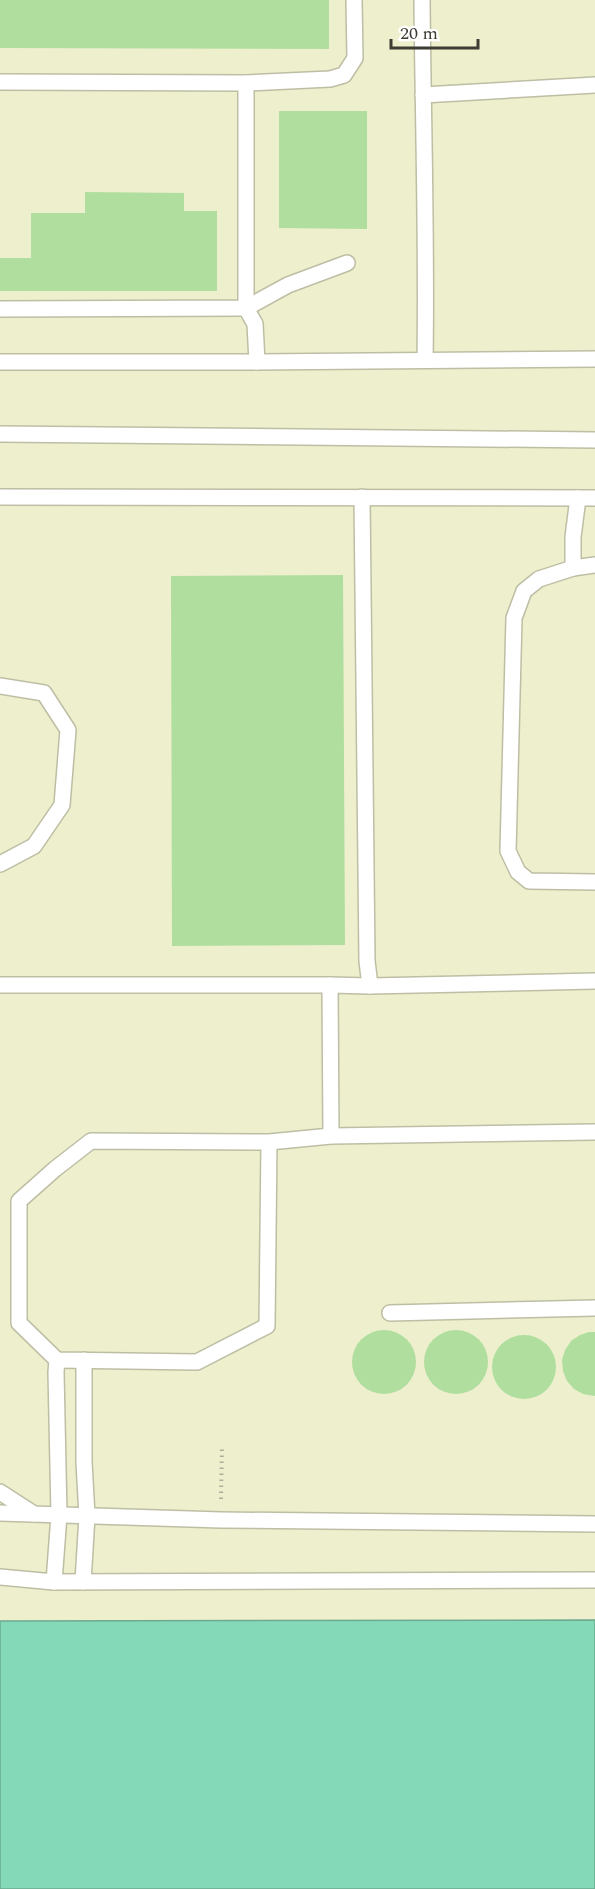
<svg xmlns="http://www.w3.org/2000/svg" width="595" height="1889" font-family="Spectral,serif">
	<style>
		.built { fill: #eeefcd }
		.water { fill: #83d9b8; stroke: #6eaa90; stroke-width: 1.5 }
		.building { fill: #b0de9f }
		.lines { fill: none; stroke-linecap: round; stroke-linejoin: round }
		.service-casing { stroke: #bebea5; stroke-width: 18 }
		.path { stroke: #adad9a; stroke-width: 4; stroke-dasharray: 1.5 4.5; stroke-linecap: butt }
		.service { stroke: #fff; stroke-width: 15 }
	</style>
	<rect width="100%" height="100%" fill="#f8f8de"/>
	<!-- built -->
	<polygon class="built" points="0,0 595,0 595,1620 0,1621"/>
	<!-- water -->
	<polygon class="water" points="595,1620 595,1889 0,1889 0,1621"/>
	<!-- building -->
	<g class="building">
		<polygon points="0,0 329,0 329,49 0,48"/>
		<polygon points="279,111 367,111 367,229 279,228"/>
		<polygon points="85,192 184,193 184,211 217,211 217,291 0,291 0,258 31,258 31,213 85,213"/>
		<polygon points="343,575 345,945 172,946 171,576"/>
		<circle cx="384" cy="1362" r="32"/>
		<circle cx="456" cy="1362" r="32"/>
		<polygon points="589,1332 595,1332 595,1396 583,1394 574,1389 567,1381 563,1371 562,1360 565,1350 571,1341 580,1335"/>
		<circle cx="524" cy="1367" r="32"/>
	</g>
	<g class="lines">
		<defs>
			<g id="service">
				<path d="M422,0C423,120 427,240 425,360"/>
				<polyline points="0,82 246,83 330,79 344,75 355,58 354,0"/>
				<polyline points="246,83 246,308 255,324 257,362"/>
				<polyline points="423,95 595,85"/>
				<polyline points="0,309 246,308 288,285 347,263"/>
				<polyline points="0,362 257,362 595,359"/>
				<polyline points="0,434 595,440"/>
				<polyline points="0,497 595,498"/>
				<polyline points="362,497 367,961 370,986"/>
				<polyline points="578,498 573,537 573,568 595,565"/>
				<polyline points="573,568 539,579 524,591 514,618 508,851 518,872 529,881 595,882"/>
				<polyline points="0,686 44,693 68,730 62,805 34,846 0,864"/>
				<polyline points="0,985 330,985 370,986 595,981"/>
				<polyline points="330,985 331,1136"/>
				<polyline points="269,1142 267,1326 197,1362 57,1360 19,1323 19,1201 55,1169 91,1141 269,1142 331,1136 595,1132"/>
				<polyline points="390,1313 595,1308"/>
				<polyline points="0,1492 34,1514"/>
				<polyline points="0,1513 221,1520 595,1524"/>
				<polyline points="0,1577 54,1582 595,1580"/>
				<polyline points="54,1582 59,1515 56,1372 57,1360"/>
				<polyline points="83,1582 87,1516 84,1462 84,1360"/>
			</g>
		</defs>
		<!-- service casing -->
		<use href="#service" class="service-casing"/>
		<!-- path -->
		<polyline class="path" points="221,1499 222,1446"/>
		<!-- service -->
		<use href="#service" class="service"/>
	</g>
	<!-- scale -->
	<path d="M391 39v9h87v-9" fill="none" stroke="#3d3d33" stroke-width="3"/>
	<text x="400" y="39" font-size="18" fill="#3d3d33" stroke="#ffffff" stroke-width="4.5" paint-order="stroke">20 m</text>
</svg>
